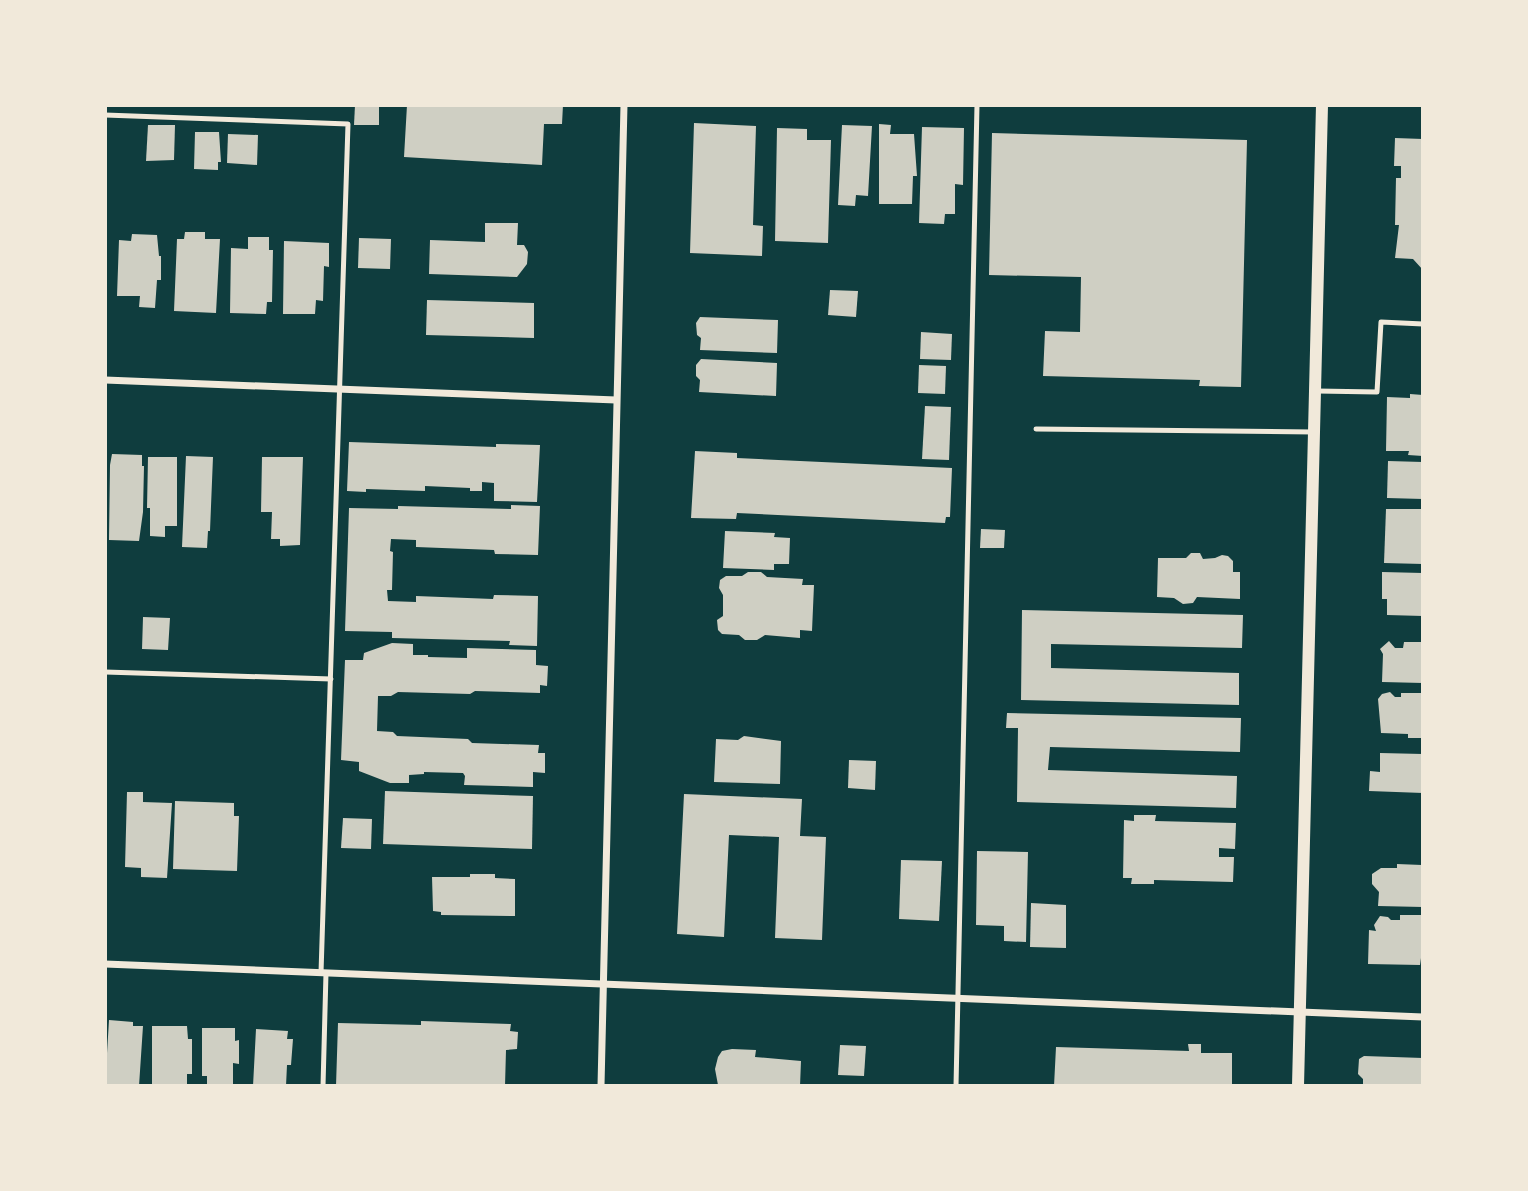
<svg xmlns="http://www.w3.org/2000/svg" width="1528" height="1191" font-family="Poppins,sans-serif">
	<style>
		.building { fill: #cfcfc3 }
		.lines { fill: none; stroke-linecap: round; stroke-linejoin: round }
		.service { stroke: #f1e9da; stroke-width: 5 }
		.minor { stroke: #f1e9da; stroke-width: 7 }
		.tertiary { stroke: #f1e9da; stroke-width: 12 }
	</style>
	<rect width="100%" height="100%" fill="#0f3d3e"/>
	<!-- building -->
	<g class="building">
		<polygon points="355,105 379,105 379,125 354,125"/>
		<polygon points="407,105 563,105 562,124 544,124 542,165 404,157"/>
		<polygon points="694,123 756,126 753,225 763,226 762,256 690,253"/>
		<polygon points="879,124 891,125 890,134 914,134 917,176 913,176 912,204 879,204"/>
		<polygon points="148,125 175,125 174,160 146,161"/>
		<polygon points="842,125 872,126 868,196 856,195 855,206 838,205"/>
		<polygon points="922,127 964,128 963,185 955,184 955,214 945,214 944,224 919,223"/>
		<polygon points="777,128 807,129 807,140 831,140 828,243 775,241"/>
		<polygon points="195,132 219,132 221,162 218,162 218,170 194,169"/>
		<polygon points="992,133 1247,140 1241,387 1199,386 1200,380 1043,376 1045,331 1080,332 1081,277 989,275"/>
		<polygon points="228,134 258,135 257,165 227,163"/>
		<polygon points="1395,138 1423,139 1423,270 1413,259 1395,258 1399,225 1395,225 1396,178 1401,178 1401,166 1394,166"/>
		<polygon points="485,223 518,223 517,245 524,245 528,252 527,264 517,277 429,274 430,240 485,242"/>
		<polygon points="185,232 205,232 205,239 220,239 216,313 174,311 177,239 184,239"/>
		<polygon points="132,234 157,235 159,256 161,256 161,280 157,280 155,308 139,307 140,296 117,296 119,240 131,241"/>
		<polygon points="248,237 269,237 269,250 273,250 272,302 267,302 266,314 230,313 231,248 248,249"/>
		<polygon points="359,238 391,239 390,269 358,268"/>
		<polygon points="284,241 329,243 329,267 324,266 323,301 316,300 315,314 283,314"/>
		<polygon points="830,290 858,291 856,317 828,315"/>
		<polygon points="427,300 534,303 534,338 426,335"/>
		<polygon points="700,317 778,320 777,353 700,350 701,338 697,335 696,323"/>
		<polygon points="921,332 952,334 951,360 920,359"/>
		<polygon points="701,359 777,363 776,396 699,392 700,380 696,376 696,365"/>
		<polygon points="919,365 946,366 945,394 918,393"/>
		<polygon points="1410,394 1423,395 1423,456 1408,455 1409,451 1386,451 1387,397 1410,398"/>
		<polygon points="925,406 951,407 949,460 922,459"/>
		<polygon points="349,442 496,447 496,444 540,445 537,502 494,501 494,483 482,482 482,491 470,491 470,488 425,486 425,491 366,489 366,492 347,491"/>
		<polygon points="695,451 737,453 737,458 952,468 950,517 946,517 945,523 737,513 736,519 691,518"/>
		<polygon points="112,454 142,455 142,466 144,466 143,512 139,541 109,540 110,465"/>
		<polygon points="186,456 213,457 210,531 208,531 207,548 182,547"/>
		<polygon points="148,457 177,457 177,526 165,526 165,537 150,536 150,508 147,508"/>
		<polygon points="262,457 303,457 300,545 280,546 280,539 271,539 272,512 261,512"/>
		<polygon points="1388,461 1423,462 1423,499 1387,498"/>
		<polygon points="511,505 540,506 538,555 495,554 494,550 416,547 416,540 391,539 390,551 393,552 392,590 387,590 388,601 416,602 416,596 493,599 494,595 538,596 537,646 509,645 510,641 392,638 392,632 345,631 349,508 398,509 398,506 511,509"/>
		<polygon points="1386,509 1423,509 1423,564 1384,563"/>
		<polygon points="981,529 1005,530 1004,548 980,548"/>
		<polygon points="725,531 775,533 774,537 790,538 789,564 774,564 774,570 723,568"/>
		<polygon points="1191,553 1200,553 1203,559 1215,558 1222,555 1228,556 1233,561 1233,572 1240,572 1240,599 1197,597 1193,603 1183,604 1174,598 1157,597 1158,558 1186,558"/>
		<polygon points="748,572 761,572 767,577 803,579 802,585 814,585 812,631 800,630 800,638 765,635 757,640 745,640 739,635 722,634 718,630 717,620 723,616 723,595 719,588 720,580 726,576 742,576"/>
		<polygon points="1382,572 1423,573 1423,616 1387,615 1387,599 1382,599"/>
		<polygon points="1022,610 1243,615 1242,648 1051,644 1051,668 1239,673 1239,705 1021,700"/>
		<polygon points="143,617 170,618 168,650 142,649"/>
		<polygon points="1389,641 1395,648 1403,648 1404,642 1423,642 1423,683 1382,682 1383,654 1380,649"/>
		<polygon points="392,643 413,644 413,655 428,655 428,657 467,658 467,648 536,650 536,665 548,666 547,686 540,685 540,693 475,691 470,694 398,692 391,696 378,696 377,731 393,732 397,736 468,739 472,743 539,745 538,753 545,753 545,773 533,772 533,787 464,785 465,776 463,773 424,772 424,774 409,775 409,783 390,783 359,771 359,762 341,760 345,660 363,660 364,653"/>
		<polygon points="1390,692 1395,697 1401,697 1401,693 1423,693 1423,738 1408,738 1408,734 1381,733 1378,699 1382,694"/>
		<polygon points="1007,713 1241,718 1240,752 1050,747 1048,770 1237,776 1236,808 1017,802 1018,728 1006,728"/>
		<polygon points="744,736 781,741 780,784 714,782 716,739 738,740"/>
		<polygon points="1380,753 1423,754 1423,793 1369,791 1370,771 1380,772"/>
		<polygon points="849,760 876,761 875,790 848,788"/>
		<polygon points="385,791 533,796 532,849 383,844"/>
		<polygon points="127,792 143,792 143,802 172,803 167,878 141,877 141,868 125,867"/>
		<polygon points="684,794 802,799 800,836 826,837 822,940 775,938 779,837 729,835 724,937 677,934"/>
		<polygon points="175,801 234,803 234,816 239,816 237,871 173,869"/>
		<polygon points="1134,815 1156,815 1155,821 1236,823 1235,849 1219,848 1219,857 1234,857 1233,882 1154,880 1154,884 1131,884 1132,878 1123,878 1124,820 1134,821"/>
		<polygon points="343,818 372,819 371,849 341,848"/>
		<polygon points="977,851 1028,852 1026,942 1004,941 1004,926 976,925"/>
		<polygon points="901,860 942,861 939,921 899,919"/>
		<polygon points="1397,864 1422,865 1423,907 1378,906 1379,892 1372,884 1372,874 1381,868 1397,868"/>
		<polygon points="470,874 495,874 495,878 515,879 515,916 441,915 441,912 433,911 432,877 470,877"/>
		<polygon points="1031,903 1066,905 1066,948 1030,947"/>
		<polygon points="1400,915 1423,915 1423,958 1421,958 1420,965 1368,964 1369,930 1376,931 1374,925 1380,916 1388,917 1391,920 1400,920"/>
		<polygon points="109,1020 133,1022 133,1026 143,1026 139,1086 105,1086"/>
		<polygon points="421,1021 511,1024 510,1031 518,1032 517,1049 506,1050 505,1086 336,1086 338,1023 421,1025"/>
		<polygon points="152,1026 187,1026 188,1039 192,1039 192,1074 187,1074 187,1086 152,1086"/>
		<polygon points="202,1028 235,1028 235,1041 239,1040 239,1064 233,1063 233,1086 207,1086 207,1076 202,1076"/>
		<polygon points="256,1029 288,1031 287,1039 293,1039 291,1065 287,1065 286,1086 253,1086"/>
		<polygon points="1188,1044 1201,1044 1201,1053 1232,1053 1232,1086 1054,1086 1056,1047 1189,1051"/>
		<polygon points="840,1045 866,1046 864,1076 838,1075"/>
		<polygon points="732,1049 756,1050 755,1057 801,1061 800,1086 718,1085 715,1069 718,1057 722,1051"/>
		<polygon points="1364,1056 1423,1058 1423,1086 1363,1086 1363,1079 1358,1074 1359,1059"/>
	</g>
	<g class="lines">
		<!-- service -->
		<g class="service">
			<polyline points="105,115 348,124 321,973"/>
			<polyline points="1317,391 1377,392 1381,322 1423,324"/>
			<polyline points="1036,429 1314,432"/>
			<polyline points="105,672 331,679"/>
			<polyline points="323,1086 326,973"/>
			<polyline points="956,1086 977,105"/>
		</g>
		<!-- minor -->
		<g class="minor">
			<polyline points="105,380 616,400"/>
			<polyline points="105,964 1423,1017"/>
			<polyline points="601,1086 624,105"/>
		</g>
		<!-- tertiary -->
		<polyline class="tertiary" points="1298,1086 1322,105"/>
	</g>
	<!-- border -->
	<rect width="1528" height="1191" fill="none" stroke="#f1e9da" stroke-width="214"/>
</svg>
